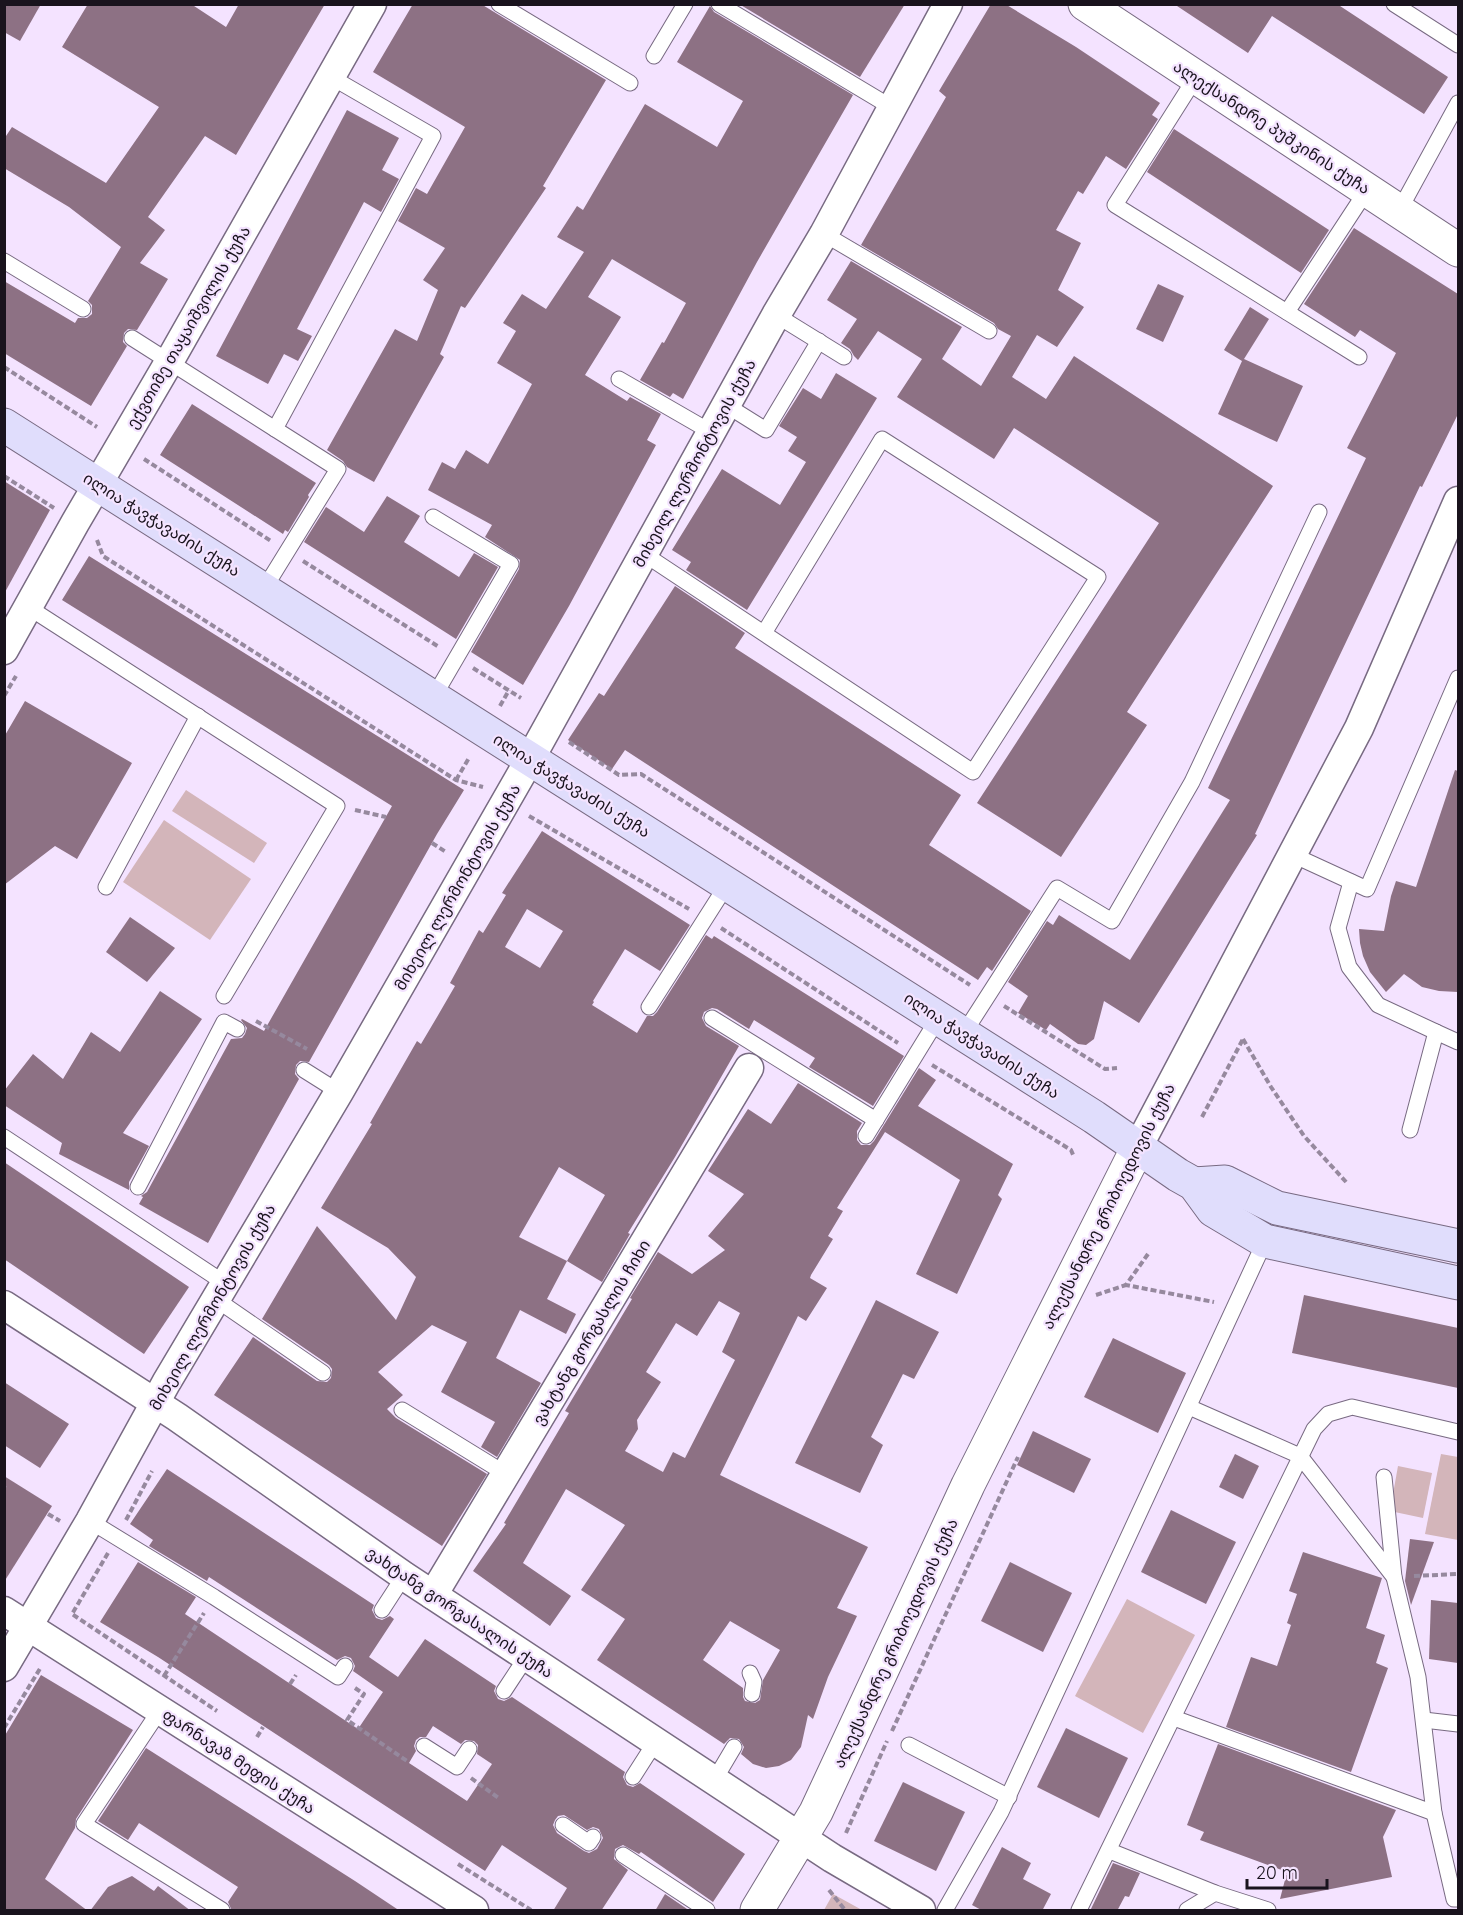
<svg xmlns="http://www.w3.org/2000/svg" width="1463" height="1915" font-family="Quicksand,'Noto Sans Georgian',sans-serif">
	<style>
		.green { fill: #d3b5ba }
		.building { fill: #8d7184; fill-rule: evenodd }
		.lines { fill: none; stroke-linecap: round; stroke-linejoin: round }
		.service-casing { stroke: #786a82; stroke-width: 17 }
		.minor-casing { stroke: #786a82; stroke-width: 31 }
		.tertiary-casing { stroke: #786a82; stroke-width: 35 }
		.secondary-casing { stroke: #786a82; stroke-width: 35 }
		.path { stroke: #96899e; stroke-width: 4; stroke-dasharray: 6 3; stroke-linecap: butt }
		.service { stroke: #fff; stroke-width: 15 }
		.minor { stroke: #fff; stroke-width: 28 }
		.tertiary { stroke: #fff; stroke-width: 33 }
		.secondary { stroke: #e0ddfc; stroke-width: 33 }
		.labels { text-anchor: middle; stroke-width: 4.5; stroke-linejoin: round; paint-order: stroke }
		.street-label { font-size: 16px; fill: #19131d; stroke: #f4e3ff }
	</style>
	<rect width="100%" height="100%" fill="#f4e3ff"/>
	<!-- green -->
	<g class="green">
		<polygon points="186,790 267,843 254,863 172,811"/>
		<polygon points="164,820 251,879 210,940 123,882"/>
		<polygon points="1441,1454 1458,1457 1458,1540 1425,1534"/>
		<polygon points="1398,1466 1432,1473 1423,1518 1390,1511"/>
		<polygon points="1127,1599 1195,1635 1143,1733 1075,1696"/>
		<polygon points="833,1894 862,1910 824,1910"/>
	</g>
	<!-- building -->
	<g class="building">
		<polygon points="4,4 41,4 20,41 4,32"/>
		<polygon points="88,4 191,4 226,27 239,4 325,4 236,155 205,136 148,217 165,230 140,263 168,279 137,330 128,329 124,333 123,342 127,346 91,406 4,353 4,281 75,323 78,318 87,318 92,314 92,305 88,301 121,247 69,207 4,168 4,139 12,127 106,183 159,107 62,47"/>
		<polygon points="413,4 481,4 606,80 543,186 546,188 465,308 461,306 440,354 444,357 374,482 347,467 343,461 327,450 395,329 417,341 438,290 423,280 445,248 398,221 416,188 427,194 465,127 373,72"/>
		<polygon points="739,4 905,4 860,77"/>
		<polygon points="991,4 1005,4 1076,47 1160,103 1152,115 1158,119 1126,169 1106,156 1083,194 1078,191 1056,230 1081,243 1058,290 1084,307 1057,347 1037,335 1012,377 1046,399 1074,356 1273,486 1127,712 1147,725 1061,857 977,803 1159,523 1014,428 994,459 897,397 922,359 878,331 858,360 854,356 850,349 841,343 857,319 827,300 851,261 962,327 942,359 981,386 1011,336 998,329 994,323 861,245 946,97 939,91"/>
		<polygon points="1174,4 1337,4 1448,77 1424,114 1272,16 1248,53"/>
		<polygon points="710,6 714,12 853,95 757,262 683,399 673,393 670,397 640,380 662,342 664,343 686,303 612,259 588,297 621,317 585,375 627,401 630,397 661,414 647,440 656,445 569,606 523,685 471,652 519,569 520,560 485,537 492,525 428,490 442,462 455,469 466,450 488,464 532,384 497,363 516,331 503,323 522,294 546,309 584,252 557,237 577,206 583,210 645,104 717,147 743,101 677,62"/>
		<polygon points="347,110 399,138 382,170 399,179 381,212 364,202 297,329 312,336 298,361 284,354 268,384 216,356"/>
		<polygon points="1174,129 1329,230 1301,273 1147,172"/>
		<polygon points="1354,228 1458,294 1458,414 1422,487 1420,486 1255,834 1257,835 1139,1023 1104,1001 1094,1039 1086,1045 1078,1044 1050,1024 1046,1030 1018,1013 1028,996 1008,982 1047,921 1053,925 1059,915 1130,960 1230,800 1208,788 1366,458 1347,448 1396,353 1360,330 1355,337 1304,304"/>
		<polygon points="1158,284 1184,296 1163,342 1136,329"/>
		<polygon points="1250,307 1269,319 1244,359 1303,386 1277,442 1218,414 1242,361 1224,350"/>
		<polygon points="836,373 877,398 747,610 686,570 691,562 672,550 722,469 780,505 806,462 788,451 797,437 779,426 803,388 821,399"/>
		<polygon points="192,404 316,483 308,495 309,497 288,532 285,530 283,534 160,455"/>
		<polygon points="4,481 50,510 4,594"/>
		<polygon points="387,496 420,516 404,542 459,577 474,553 498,567 456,639 304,542 326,507 364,532"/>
		<polygon points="89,556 464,790 437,834 309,1062 300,1061 296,1065 295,1074 299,1079 208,1243 139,1204 143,1197 141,1196 147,1192 231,1039 242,1038 245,1034 247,1028 241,1020 242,1019 264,1031 392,806 62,600"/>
		<polygon points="675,586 745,633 735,648 961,795 929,845 1031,911 992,971 987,967 978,980 625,750 612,769 568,740 599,693 604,696"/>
		<polygon points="25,701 132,763 77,859 55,846 4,885 4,737"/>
		<polygon points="1455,770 1458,771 1458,992 1439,991 1422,987 1404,974 1386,992 1370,972 1363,956 1360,943 1359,929 1384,931 1391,896 1396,881 1416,887"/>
		<path d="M542,831L690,925L660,971L625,949L593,1001L594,1002L592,1005L637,1033L647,1016H653L657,1012L706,935L712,939L714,936L904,1056L873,1106L809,1067L815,1058L754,1020L749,1029L717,1009L712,1008L704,1012L702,1018L706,1026L739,1046L675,1157L628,1233L630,1234L602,1282L567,1261L547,1299L576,1314L566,1334L520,1310L496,1358L541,1383L497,1457L481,1447L495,1422L441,1392L467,1342L432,1325L378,1372L403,1395L387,1409L396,1418L487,1474L442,1546L214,1395L253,1337L317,1381L327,1382L331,1378L332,1369L329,1365L262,1319L317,1226L396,1320L416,1277L388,1248L321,1208L372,1124L370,1123L417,1041L421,1044L437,1017L455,986L450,983L479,930L483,933L506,895L502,893ZM527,909L563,931L540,968L505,947ZM559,1167L605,1195L567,1261L519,1237Z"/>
		<polygon points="130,917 175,948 147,982 106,952"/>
		<polygon points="160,991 202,1019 123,1133 149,1146 129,1182 129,1190 59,1154 62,1143 4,1105 4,1091 33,1054 63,1079 91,1032 120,1052"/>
		<path d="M919,1068L936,1080L918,1106L1013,1164L998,1195L1002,1199L957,1294L916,1274L960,1180L885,1132L837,1208L843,1211L828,1236L833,1239L811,1275L810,1278L827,1288L806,1321L798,1316L720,1475L868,1547L837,1608L857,1616L828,1677L813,1719L808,1715L801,1747L791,1760L779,1766L766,1768L753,1764L741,1754L744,1747L739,1739L730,1738L724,1744L597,1660L625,1619L581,1590L625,1525L566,1489L523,1563L571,1596L550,1626L473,1571L506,1524L504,1523L569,1413L565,1411L632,1299L630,1298L658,1252L692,1274L725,1250L708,1236L744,1194L708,1171L748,1109L771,1124L798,1083L862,1123L857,1131V1140L861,1145H870L874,1141ZM719,1301L740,1313L722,1352L735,1360L685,1458L673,1452L663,1472L625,1451L638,1429L637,1420L661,1382L646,1372L676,1323L697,1336ZM730,1621L780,1650L763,1680L760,1700L755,1703L745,1701L743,1697V1688L703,1660Z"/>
		<polygon points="4,1162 189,1287 144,1354 4,1259"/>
		<polygon points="1304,1295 1458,1328 1458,1388 1292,1353"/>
		<polygon points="876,1300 939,1332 914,1379 903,1374 871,1437 883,1445 860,1493 795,1463"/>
		<polygon points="1113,1338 1186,1373 1158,1433 1084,1397"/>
		<polygon points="4,1382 69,1424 40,1468 4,1445"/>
		<polygon points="1033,1431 1091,1459 1074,1493 1017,1465"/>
		<polygon points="1235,1454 1259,1466 1243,1499 1219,1487"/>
		<path d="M167,1469L374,1605L372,1610L376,1618L382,1620L390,1616L394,1619L369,1657L398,1677L425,1639L496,1686L494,1691L498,1699L504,1701L512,1697L625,1772L623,1777L627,1785L633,1787L640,1783L745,1854L713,1902L641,1852L639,1854L623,1845L615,1849L614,1859L628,1870L601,1911H553L567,1888L502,1845L485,1871L158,1657L100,1622L138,1562L196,1597L185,1614L358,1729L383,1692L353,1671L355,1666L351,1658L345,1656L337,1660L209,1577L207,1581L149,1546L153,1540L130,1524ZM433,1726L461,1744L465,1740L474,1741L478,1745L477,1754L492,1764L467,1801L409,1763L416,1751L414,1746L416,1740L420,1737H426ZM564,1815L587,1830L593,1827L599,1829L603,1838L597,1849L589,1853L584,1851L557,1833L553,1825L555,1820L558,1816Z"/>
		<polygon points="4,1476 52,1506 4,1582"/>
		<polygon points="1171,1510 1236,1542 1206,1604 1141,1572"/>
		<polygon points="1410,1539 1434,1542 1411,1605 1405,1581"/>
		<polygon points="1303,1552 1382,1578 1366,1628 1385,1635 1376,1663 1388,1668 1351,1772 1226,1727 1251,1657 1277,1666 1291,1625 1287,1623 1297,1594 1289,1591"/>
		<polygon points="1010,1562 1072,1593 1043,1652 981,1621"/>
		<polygon points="1431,1600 1458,1603 1458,1663 1429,1659"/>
		<polygon points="41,1675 133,1730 76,1819 75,1828 45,1879 88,1911 4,1911 4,1737"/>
		<polygon points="1066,1728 1128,1758 1099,1818 1037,1787"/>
		<polygon points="1218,1744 1396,1810 1383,1837 1392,1877 1280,1899 1287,1872 1200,1840 1204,1832 1187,1825"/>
		<polygon points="146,1748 355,1881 400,1911 232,1911 228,1902 238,1887 139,1823 128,1840 98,1821"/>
		<polygon points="903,1782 965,1812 936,1871 874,1841"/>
		<polygon points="1002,1847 1031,1863 1023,1879 1051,1894 1042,1911 983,1911 972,1905"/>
		<polygon points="1113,1863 1140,1873 1129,1897 1125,1896 1117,1911 1090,1911"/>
		<polygon points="132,1876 154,1891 158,1886 191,1911 90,1911 108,1887"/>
		<polygon points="665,1894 690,1911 655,1911"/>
	</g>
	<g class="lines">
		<defs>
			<g id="service">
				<polyline points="499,4 630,83"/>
				<polyline points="719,4 891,107"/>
				<polyline points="1394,4 1458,45"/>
				<polyline points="654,56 685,4"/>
				<polyline points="1196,77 1115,205 1359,357"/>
				<polyline points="1399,211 1458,103"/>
				<polyline points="824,234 989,331"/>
				<polyline points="4,261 83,309"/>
				<polyline points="1287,312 1367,190"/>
				<polyline points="776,315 844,357"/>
				<polyline points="132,338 275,429 433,136 331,77"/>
				<polyline points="619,379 711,432"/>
				<polyline points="726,405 766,430 819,341"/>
				<polyline points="644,554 973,772 1098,577 882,439 764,633"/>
				<polyline points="264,589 338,469 275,429"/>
				<polyline points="28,607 337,806 224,996"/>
				<polyline points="433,698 511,564 433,517"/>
				<polyline points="1293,855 1367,889 1458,678"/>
				<polyline points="1351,882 1338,928 1349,967 1378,1005 1436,1032 1410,1130"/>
				<polyline points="106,887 198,716"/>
				<polyline points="649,1007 728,883"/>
				<polyline points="712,1018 876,1120"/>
				<polyline points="1436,1032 1458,1042"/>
				<polyline points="964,1033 1057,888 1112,921 1192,782 1319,512"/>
				<polyline points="304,1070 339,1092"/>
				<polyline points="866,1136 939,1017"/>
				<polyline points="4,1137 226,1284"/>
				<polyline points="138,1187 224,1022 237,1029"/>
				<polyline points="217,1300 323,1373"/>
				<polyline points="1189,1407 1300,1456 1394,1577"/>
				<polyline points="402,1410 506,1474"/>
				<polyline points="1384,1477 1394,1577 1418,1677 1434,1813 1454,1899 1458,1899"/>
				<polyline points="90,1521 214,1597 338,1677 345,1666"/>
				<polyline points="382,1610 404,1576"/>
				<polyline points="750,1673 754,1682 752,1694"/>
				<polyline points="504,1691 527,1656"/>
				<polyline points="160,1710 84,1824 222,1910"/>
				<polyline points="1174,1718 1434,1813"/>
				<polyline points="1424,1720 1458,1724"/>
				<polyline points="909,1745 1009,1797"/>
				<polyline points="424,1746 457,1767 469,1749"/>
				<polyline points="633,1777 656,1741"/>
				<polyline points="715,1779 734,1747"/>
				<polyline points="563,1825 589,1843 593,1837"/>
				<polyline points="1110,1851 1215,1893 1268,1910"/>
				<polyline points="623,1855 707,1910"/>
				<polyline points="945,1910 1001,1812 1265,1241"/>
				<polyline points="1079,1910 1314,1429 1328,1414 1352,1407 1458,1432"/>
				<polyline points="1187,1910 1215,1893"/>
			</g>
			<g id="minor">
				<polyline points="4,650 75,523 169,362 372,4"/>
				<polyline points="1138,1147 1359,728 1458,501"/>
				<polyline points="4,1305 177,1417 404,1576 832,1858 921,1910"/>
				<polyline points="433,1595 749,1068"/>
				<polyline points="4,1611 474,1910"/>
				<polyline points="4,1667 90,1521 166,1383 339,1092 530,759 776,315 824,234 948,4"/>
			</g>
			<g id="tertiary">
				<polyline points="1085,4 1458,250"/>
				<polyline points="757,1910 816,1812 968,1485 1138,1147"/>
			</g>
			<g id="secondary">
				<polyline points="4,425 1094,1117 1178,1175 1194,1184 1213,1210 1265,1241 1458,1283"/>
				<polyline points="1194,1184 1225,1182 1277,1208 1458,1246"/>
			</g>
		</defs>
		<!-- service casing -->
		<use href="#service" class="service-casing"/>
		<!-- minor casing -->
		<use href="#minor" class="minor-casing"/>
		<!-- tertiary casing -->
		<use href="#tertiary" class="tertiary-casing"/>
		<!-- secondary casing -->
		<use href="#secondary" class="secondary-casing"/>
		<!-- path -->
		<g class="path">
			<polyline points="4,367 97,427"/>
			<polyline points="144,459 271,541"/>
			<polyline points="4,476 54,508"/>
			<polyline points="97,540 103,556 456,780 483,787"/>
			<polyline points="303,561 439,647"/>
			<polyline points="473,668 521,698"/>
			<polyline points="4,696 16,676"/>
			<polyline points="500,706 509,690"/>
			<polyline points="569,742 619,775 641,774 970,985"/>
			<polyline points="456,780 469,758"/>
			<polyline points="355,810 386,817"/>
			<polyline points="529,816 689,909"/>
			<polyline points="432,843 446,852"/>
			<polyline points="721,928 898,1043"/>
			<polyline points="1004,1006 1105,1069 1117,1068"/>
			<polyline points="256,1021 307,1049"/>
			<polyline points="1243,1039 1271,1087 1304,1136 1347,1183"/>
			<polyline points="932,1065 1071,1150 1074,1157"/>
			<polyline points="1202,1117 1243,1039"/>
			<polyline points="1148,1254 1126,1285 1214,1302"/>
			<polyline points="1096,1295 1126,1285"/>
			<polyline points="4,1487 6,1488"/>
			<polyline points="48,1514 60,1521"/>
			<polyline points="126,1520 152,1471"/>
			<polyline points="108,1553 72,1614 217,1711"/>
			<polyline points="1414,1576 1458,1574"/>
			<polyline points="164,1676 204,1613"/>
			<polyline points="290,1684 296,1675"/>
			<polyline points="355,1688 364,1694 347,1720 407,1761"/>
			<polyline points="4,1728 41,1667"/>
			<polyline points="892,1731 1018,1457"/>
			<polyline points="257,1737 263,1727"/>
			<polyline points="471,1778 500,1799"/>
			<polyline points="846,1833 887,1741"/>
			<polyline points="458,1864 531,1910"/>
			<polyline points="829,1890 845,1910"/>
		</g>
		<!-- service -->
		<use href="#service" class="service"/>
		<!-- minor -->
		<use href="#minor" class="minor"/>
		<!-- tertiary -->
		<use href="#tertiary" class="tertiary"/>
		<!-- secondary -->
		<use href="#secondary" class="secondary"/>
	</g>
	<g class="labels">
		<!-- street labels -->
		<g class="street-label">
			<text transform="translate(1272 127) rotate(33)" y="6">ალექსანდრე პუშკინის ქუჩა</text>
			<text transform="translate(188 327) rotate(-60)" y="6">ექვთიმე თაყაიშვილის ქუჩა</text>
			<text transform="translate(694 463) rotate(-61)" y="6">მიხეილ ლერმონტოვის ქუჩა</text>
			<text transform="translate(162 524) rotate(32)" y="6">ილია ჭავჭავაძის ქუჩა</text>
			<text transform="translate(572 785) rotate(32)" y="6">ილია ჭავჭავაძის ქუჩა</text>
			<text transform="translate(457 887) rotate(-60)" y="6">მიხეილ ლერმონტოვის ქუჩა</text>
			<text transform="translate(982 1045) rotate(33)" y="6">ილია ჭავჭავაძის ქუჩა</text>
			<text transform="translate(1108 1206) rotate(-63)" y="6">ალექსანდრე გრიბოედოვის ქუჩა</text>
			<text transform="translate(212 1307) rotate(-60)" y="6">მიხეილ ლერმონტოვის ქუჩა</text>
			<text transform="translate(591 1332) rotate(-59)" y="6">ვახტანგ გორგასლის ჩიხი</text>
			<text transform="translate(460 1612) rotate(34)" y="6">ვახტანგ გორგასალის ქუჩა</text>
			<text transform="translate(895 1643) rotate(-65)" y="6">ალექსანდრე გრიბოედოვის ქუჩა</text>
			<text transform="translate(239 1761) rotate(33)" y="6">ფარნავაზ მეფის ქუჩა</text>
		</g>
	</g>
	<!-- border -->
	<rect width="1463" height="1915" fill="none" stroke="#19131d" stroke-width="12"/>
	<!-- scale -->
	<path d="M1247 1879v9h80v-9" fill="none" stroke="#19131d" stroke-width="3"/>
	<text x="1256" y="1879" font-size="18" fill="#19131d" stroke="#f4e3ff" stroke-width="4.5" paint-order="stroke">20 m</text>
</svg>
